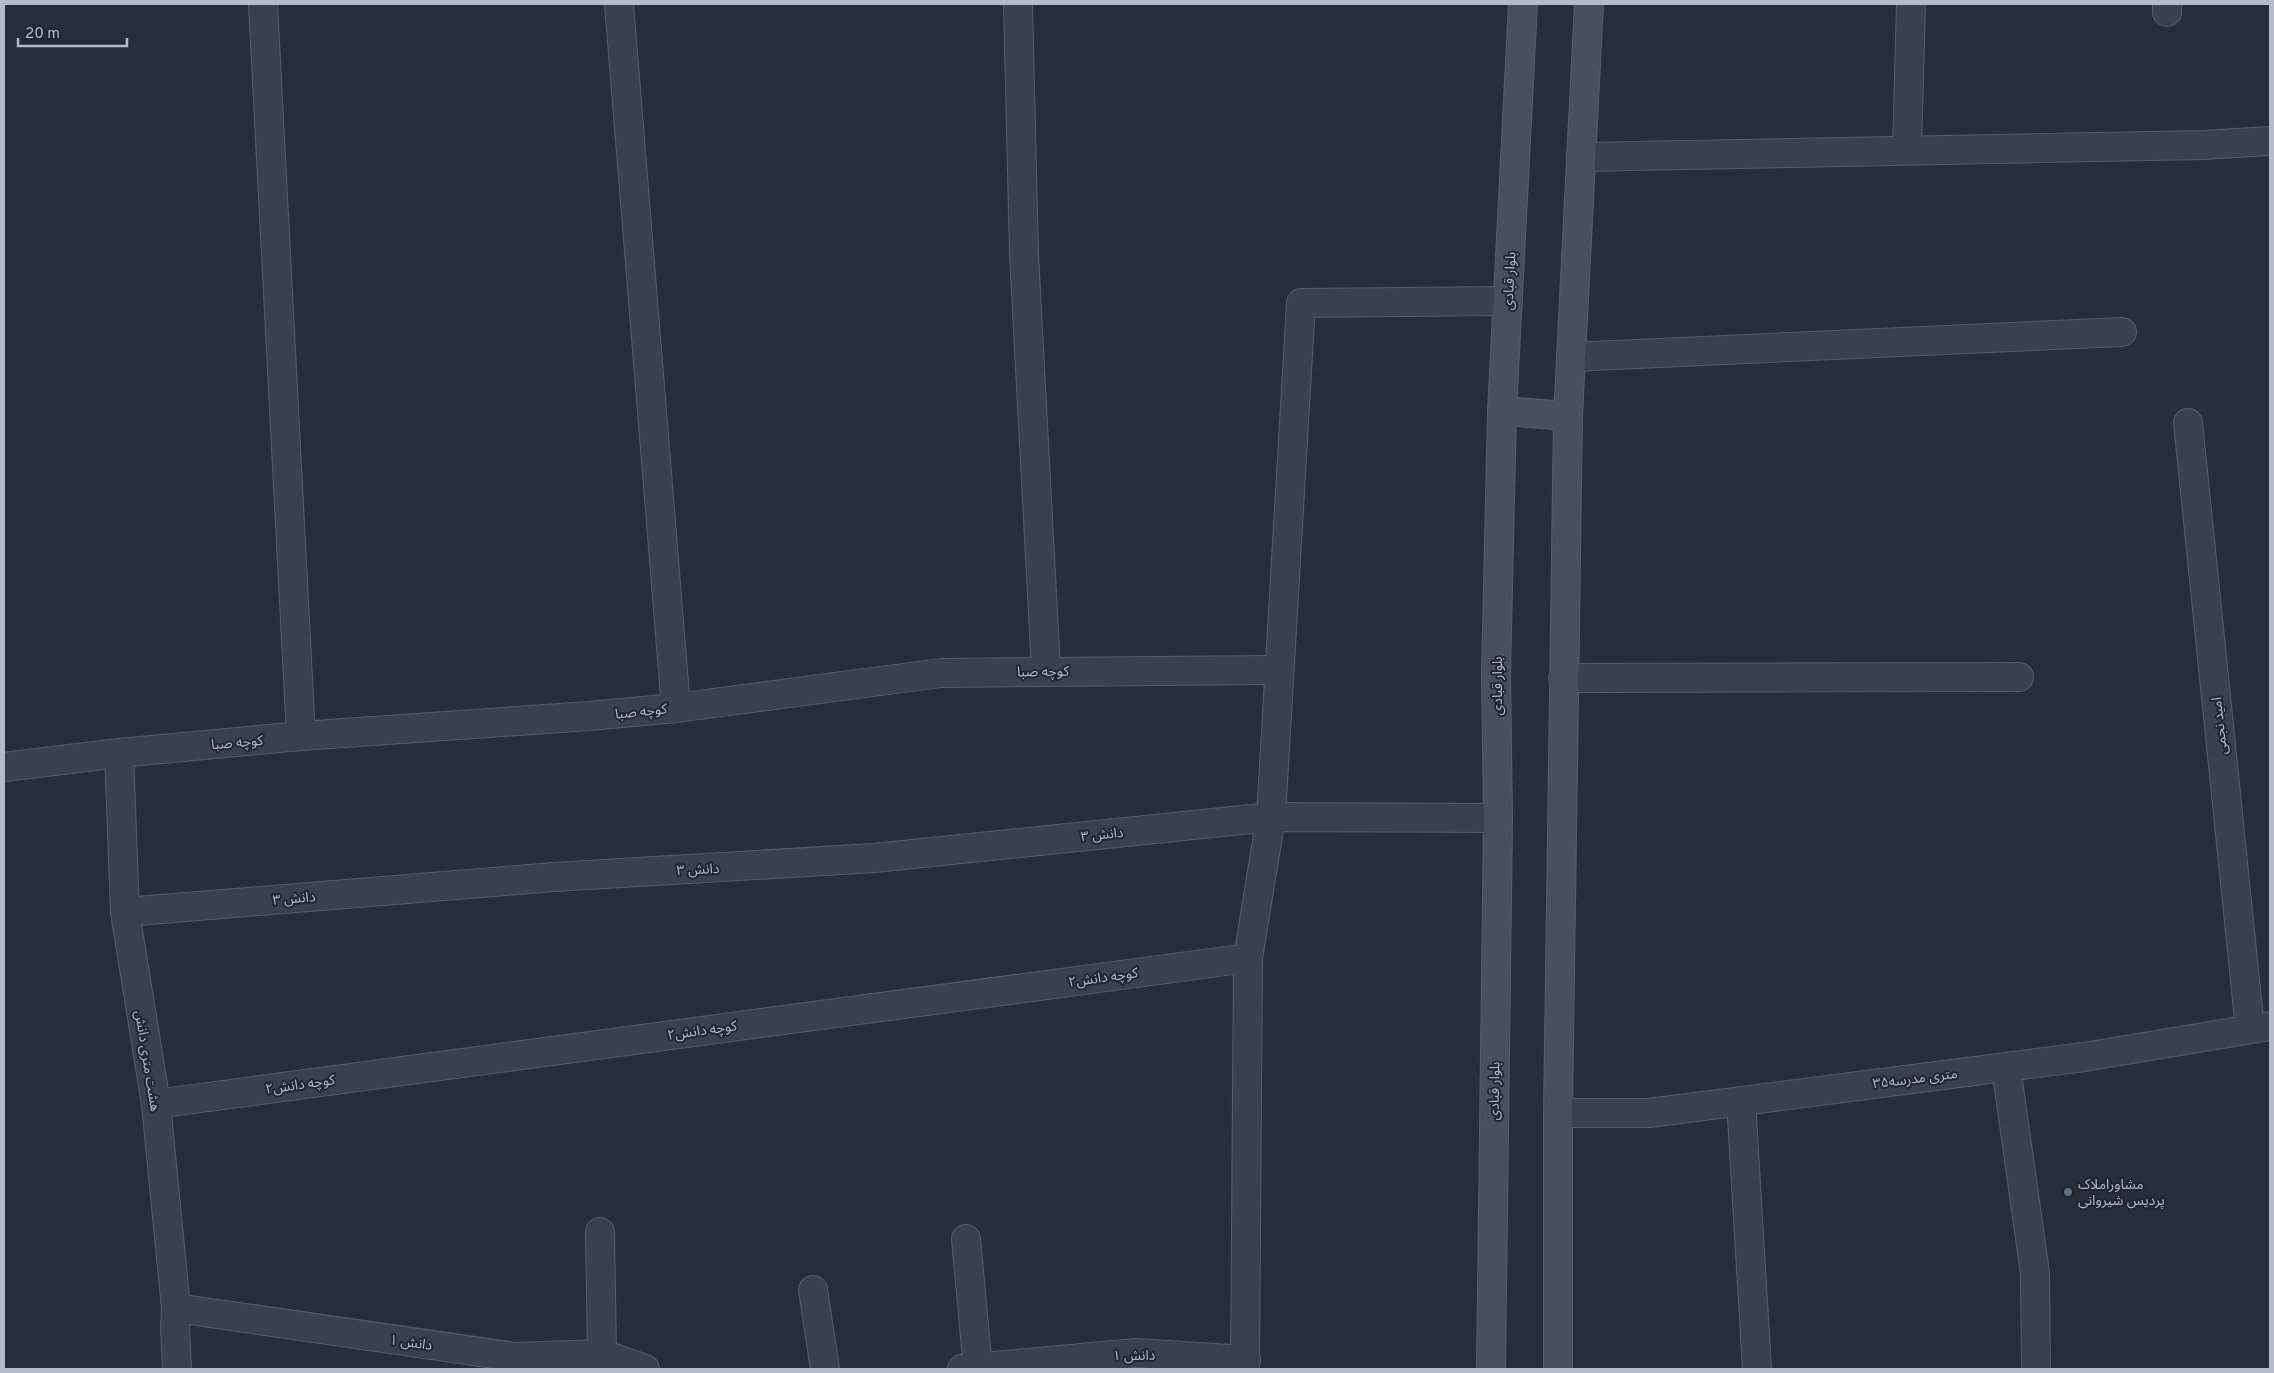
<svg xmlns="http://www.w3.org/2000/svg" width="2274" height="1373" font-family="Overpass,'Noto Sans Arabic',sans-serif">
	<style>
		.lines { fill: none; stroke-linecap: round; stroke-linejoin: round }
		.street-casing { stroke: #575f68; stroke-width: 30 }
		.secondary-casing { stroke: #575f68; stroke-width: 30 }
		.street { stroke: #39414a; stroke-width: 28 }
		.secondary { stroke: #48505c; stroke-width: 28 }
		.service-dot { fill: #5c6f8a; stroke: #1e262f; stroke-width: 2 }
		.labels { text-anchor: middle; stroke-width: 4; stroke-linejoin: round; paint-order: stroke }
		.street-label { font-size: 14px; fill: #b5bcc5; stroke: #1e262f }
		.poi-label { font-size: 14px; fill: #b5bcc5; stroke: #1e262f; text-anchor: start }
	</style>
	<rect width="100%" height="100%" fill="#262f39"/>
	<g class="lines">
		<defs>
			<g id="street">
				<polyline points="263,4 301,736"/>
				<polyline points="619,4 676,708"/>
				<polyline points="1018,4 1024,254 1046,670"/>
				<polyline points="2167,12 2167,4"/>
				<polyline points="1907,150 1911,4"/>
				<polyline points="1581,157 2203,145 2270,141"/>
				<polyline points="1571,357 2122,332"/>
				<polyline points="2188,423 2250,1029"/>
				<polyline points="1563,678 2019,677"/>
				<polyline points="119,753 125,912 156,1104 176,1308 175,1327 177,1369"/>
				<polyline points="4,767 119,753 301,736 589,716 676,708 941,673 1278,670"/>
				<polyline points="125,912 554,877 874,858 1271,817 1498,818"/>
				<polyline points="2006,1067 2035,1273 2036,1369"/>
				<polyline points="1741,1101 1757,1369"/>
				<polyline points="156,1104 1248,958"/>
				<polyline points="1558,1113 1649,1113 2084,1057 2270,1026"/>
				<polyline points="600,1232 602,1354"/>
				<polyline points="966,1239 978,1369"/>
				<polyline points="813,1290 825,1369"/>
				<polyline points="176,1308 515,1357 602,1354 645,1369"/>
				<polyline points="962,1369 1135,1353 1246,1360"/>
				<polyline points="1245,1369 1248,958 1271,817 1301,303 1508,301"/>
			</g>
			<g id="secondary">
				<polyline points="1502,411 1568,416"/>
				<polyline points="1491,1369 1498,818 1496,675 1502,411 1523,4"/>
				<polyline points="1558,1369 1558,1113 1568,416 1589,4"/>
			</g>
		</defs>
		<!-- street casing -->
		<use href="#street" class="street-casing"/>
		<!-- secondary casing -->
		<use href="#secondary" class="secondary-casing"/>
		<!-- street -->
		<use href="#street" class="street"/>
		<!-- secondary -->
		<use href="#secondary" class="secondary"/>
	</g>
	<!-- markers -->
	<circle class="service-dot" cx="2068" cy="1192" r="5"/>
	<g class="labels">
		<!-- street labels -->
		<g class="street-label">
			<text transform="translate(1509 281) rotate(-87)" y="5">بلوار قبادی</text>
			<text transform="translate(1043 671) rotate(-1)" y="5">کوچه صبا</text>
			<text transform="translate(1497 686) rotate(-90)" y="5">بلوار قبادی</text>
			<text transform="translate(641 711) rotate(-6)" y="5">کوچه صبا</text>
			<text transform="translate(2219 726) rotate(-96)" y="5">امید نجمی</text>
			<text transform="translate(237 742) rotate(-5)" y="5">کوچه صبا</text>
			<text transform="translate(1102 834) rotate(-6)" y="5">دانش ۳</text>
			<text transform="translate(698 869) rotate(-3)" y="5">دانش ۳</text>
			<text transform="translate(294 898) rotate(-5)" y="5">دانش ۳</text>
			<text transform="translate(1103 977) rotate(-8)" y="5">کوچه دانش۲</text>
			<text transform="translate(702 1030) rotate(-8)" y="5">کوچه دانش۲</text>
			<text transform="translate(148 1061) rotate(81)" y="5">هشت متری دانش</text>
			<text transform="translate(1915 1078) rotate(-7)" y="5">۳۵متری مدرسه</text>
			<text transform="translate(300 1084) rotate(-8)" y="5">کوچه دانش۲</text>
			<text transform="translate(1494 1091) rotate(-89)" y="5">بلوار قبادی</text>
			<text transform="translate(411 1342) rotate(8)" y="5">دانش ۱</text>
			<text transform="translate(1134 1355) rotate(-1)" y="5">دانش ۱</text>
		</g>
		<!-- poi labels -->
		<g class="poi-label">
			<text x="2078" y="1189">مشاوراملاک<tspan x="2078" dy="16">پردیس شیروانی</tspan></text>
		</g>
	</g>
	<!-- border -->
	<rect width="2274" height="1373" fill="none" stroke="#b5bcc5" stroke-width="10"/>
	<!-- scale -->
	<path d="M18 38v8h109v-8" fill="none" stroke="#b5bcc5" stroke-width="2.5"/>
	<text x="25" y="38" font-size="15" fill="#b5bcc5" stroke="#1e262f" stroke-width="4" paint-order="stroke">20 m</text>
</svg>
